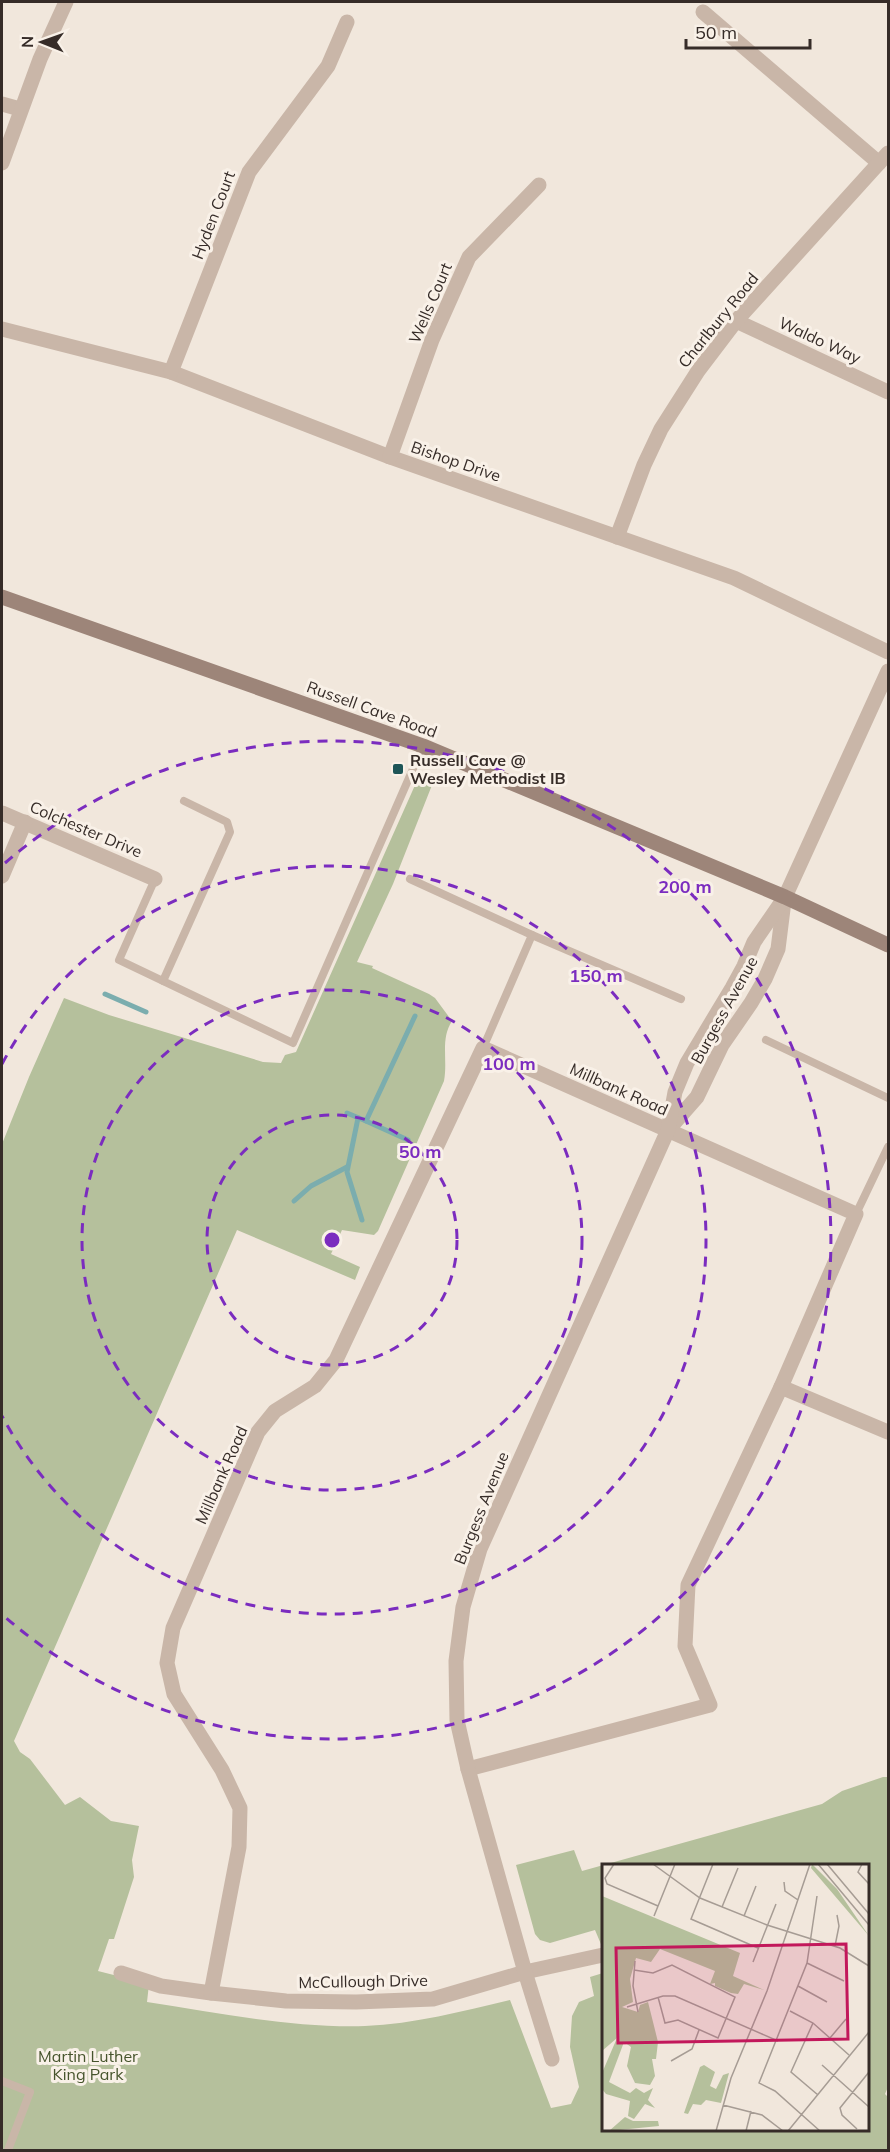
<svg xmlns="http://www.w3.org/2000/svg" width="890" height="2152" font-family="Mulish,sans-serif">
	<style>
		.green { fill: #b5c09c }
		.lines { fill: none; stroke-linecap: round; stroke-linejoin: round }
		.stream { stroke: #7badae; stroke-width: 5 }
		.lane { stroke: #c9b6a8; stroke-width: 8 }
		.street { stroke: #c9b6a8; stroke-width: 15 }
		.secondary { stroke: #9d8579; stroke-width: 15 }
		.ring { fill: none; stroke: #7b2cbf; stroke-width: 3; stroke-dasharray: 10 8 }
		.poi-dot { fill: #1e5557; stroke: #f9f1e8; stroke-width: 2 }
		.labels { text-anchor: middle; stroke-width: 6; stroke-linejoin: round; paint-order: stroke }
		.street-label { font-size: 16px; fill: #362c28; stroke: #f9f1e8 }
		.poi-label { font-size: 16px; font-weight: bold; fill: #362c28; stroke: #f9f1e8; text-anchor: start }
		.park-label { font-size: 16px; fill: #46542c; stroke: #f9f1e8 }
		.inset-road { fill: none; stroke: #a69c94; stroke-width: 1.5 }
		.view { fill: #c2185b; fill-opacity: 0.15; stroke: #c2185b; stroke-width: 3 }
		.inset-edge { fill: none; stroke: #362c28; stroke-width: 3 }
		.centre { fill: #7b2cbf; stroke: #f9f1e8; stroke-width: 3 }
		.ring-label { font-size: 18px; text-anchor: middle; font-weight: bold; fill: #7b2cbf; stroke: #f9f1e8; stroke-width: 6; stroke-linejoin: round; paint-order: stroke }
	</style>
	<rect width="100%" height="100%" fill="#f1e7dc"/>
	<!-- green -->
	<path class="green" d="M420,774L434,780L393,884L357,962L373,966L372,968L429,994L435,998L452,1021C440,1039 448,1060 444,1081L378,1231L374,1235L342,1230L331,1254L360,1267L355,1280L237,1230L14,1741L20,1752L30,1759L65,1805L80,1797L111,1821L139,1826L132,1860L134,1877L114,1939H109L98,1971L149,1984L147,2002C219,2013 292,2028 365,2026C414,2024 463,2011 510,2000L551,2108L571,2104L579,2087L570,2047L572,2016L579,2002L594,1996L590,1977L603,1973L604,2130H868V1866H604L603,1949L595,1930L550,1943L540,1940L535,1934L516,1865L574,1850L582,1871L822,1804L842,1791L883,1777H888V2087L885,2094L888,2097V2150H2V1144L29,1077L64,998L109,1015L263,1062L281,1063L285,1055L296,1052Z"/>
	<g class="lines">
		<!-- stream -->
		<g class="stream">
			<polyline points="105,994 146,1012"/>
			<polyline points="347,1113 366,1121 415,1016"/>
			<polyline points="358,1118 347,1172 362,1220"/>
			<polyline points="366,1121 408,1140"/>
			<polyline points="294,1201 311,1186 347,1167"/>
		</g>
		<!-- lane -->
		<g class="lane">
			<polyline points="184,801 227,822 230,832 163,981 293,1043 423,746"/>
			<polyline points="155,879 119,960 163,981"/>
			<polyline points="410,879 532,935 483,1048"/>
			<polyline points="532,935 681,999"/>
			<polyline points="766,1040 888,1098"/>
			<polyline points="856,1214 888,1147"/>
			<polyline points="2,2081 30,2092 8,2150"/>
		</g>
		<!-- street -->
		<g class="street">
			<polyline points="703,12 879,163"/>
			<polyline points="2,104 20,109"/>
			<polyline points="2,163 40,59 66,2"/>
			<polyline points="736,321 888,392"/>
			<polyline points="2,329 171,372 390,457 734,578 888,652"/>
			<polyline points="171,372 249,172 328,66 347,22"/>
			<polyline points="390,457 432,340 469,257 539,185"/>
			<polyline points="617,537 644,465 661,429 698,371 736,321 888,153"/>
			<polyline points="2,813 155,879"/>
			<polyline points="2,876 25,822"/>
			<polyline points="668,1130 697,1097 722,1045 751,1003 765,979 778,949 784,901"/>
			<polyline points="781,1387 888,1432"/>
			<polyline points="121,1973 161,1986 211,1993 286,2001 356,2002 433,1999 525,1972 603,1955"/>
			<polyline points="211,1993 239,1847 240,1808 222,1770 174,1694 167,1663 173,1628 258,1432 275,1411 315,1386 336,1360 483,1048 856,1214 781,1387 688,1585 685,1646 710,1705 468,1769"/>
			<polyline points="552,2059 525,1972 468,1769 457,1720 456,1661 463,1607 480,1549 668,1130 675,1092 687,1063 732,988 744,966 754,942 785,897 888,671"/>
		</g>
		<!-- secondary -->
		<polyline class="secondary" points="2,597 423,746 785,897 888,945"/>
	</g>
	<!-- distance rings -->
	<g class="ring">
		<circle cx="332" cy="1240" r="125"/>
		<circle cx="332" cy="1240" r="250"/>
		<path d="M2 1064A374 374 0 1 1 2 1416"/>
		<path d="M5 863A499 499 0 1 1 5 1617"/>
	</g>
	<!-- markers -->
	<rect class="poi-dot" x="392" y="763" width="12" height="12" rx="3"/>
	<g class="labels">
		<!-- street labels -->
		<g class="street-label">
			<text transform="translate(213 215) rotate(-69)" y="6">Hyden Court</text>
			<text transform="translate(430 303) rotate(-67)" y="6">Wells Court</text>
			<text transform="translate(718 320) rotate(-51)" y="6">Charlbury Road</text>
			<text transform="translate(820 340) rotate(25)" y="6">Waldo Way</text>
			<text transform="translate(456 461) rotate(19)" y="6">Bishop Drive</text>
			<text transform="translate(372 709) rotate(20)" y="6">Russell Cave Road</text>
			<text transform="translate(86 829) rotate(23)" y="6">Colchester Drive</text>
			<text transform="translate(724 1010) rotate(-61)" y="6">Burgess Avenue</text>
			<text transform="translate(619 1089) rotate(24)" y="6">Millbank Road</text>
			<text transform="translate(221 1475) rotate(-66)" y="6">Millbank Road</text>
			<text transform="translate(481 1508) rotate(-68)" y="6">Burgess Avenue</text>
			<text transform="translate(363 1981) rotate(-1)" y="6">McCullough Drive</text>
		</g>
		<!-- poi labels -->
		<g class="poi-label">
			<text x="410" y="766">Russell Cave @<tspan x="410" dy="18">Wesley Methodist IB</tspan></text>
		</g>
		<!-- park labels -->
		<g class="park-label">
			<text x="88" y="2062">Martin Luther<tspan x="88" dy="18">King Park</tspan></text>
		</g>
	</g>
	<!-- overview -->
	<g transform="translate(602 1864)">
		<rect width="267" height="267" fill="#f1e7dc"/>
		<path d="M210,0L235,25L267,72L209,4ZM0,32L138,89L131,112L162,126L142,120L136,130L129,129L113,122V119L108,120L113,107L58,85L49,98L34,94L28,115L31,138L20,143L36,148L38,141L46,138L56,178L54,195H50L53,212L48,221L33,219L25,202L29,183L22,178L7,218L28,229L34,224L42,229L51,224L46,236L53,244L43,240L32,255L26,252L28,237L4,230L0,225V209L15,174L0,187ZM102,201L113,208L108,222L114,225L121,211L127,209L119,239L104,236L99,241L91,240L86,250L82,249L98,203ZM23,253L31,257H56L57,262L7,267Z" fill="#b5c09c"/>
		<path class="inset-road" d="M12,0L3,14L5,20L56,42M51,0L98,34L165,61L238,84L267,102M111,0L89,55L156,84M216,0L267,61M225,0L267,50M260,0L256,8L267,20M182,18L183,27L196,36M215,32L205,99L157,219L173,227L218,267M120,43L136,4M52,52L73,0M142,52L154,22M233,82L237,62L235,51M33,97L31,122L36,148M151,98L174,40M205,99L242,117M32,106L51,109L70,101L133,133L116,174L76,156L63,159L56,133M196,122L225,138M25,143L61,132H73L176,177M188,147L211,159L247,191M211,159L189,208L216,231M228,174L244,155M69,197L90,185L97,166M220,201L267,243M121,241L160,251L181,267M255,265L240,251L238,244L267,208M114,267L129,214L165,127L208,0M144,267L149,247M186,267L267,168"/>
		<path class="view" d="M244,80L246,175L16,179L14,84Z"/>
		<rect width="267" height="267" class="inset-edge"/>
	</g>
	<circle cx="332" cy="1240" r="9" class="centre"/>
	<g class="ring-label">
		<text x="685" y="893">200 m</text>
		<text x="596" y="982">150 m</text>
		<text x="509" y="1070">100 m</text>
		<text x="420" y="1158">50 m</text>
	</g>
	<!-- border -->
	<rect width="890" height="2152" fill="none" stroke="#362c28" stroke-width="6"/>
	<!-- north arrow -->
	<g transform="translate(42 42) rotate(271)" stroke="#f9f1e8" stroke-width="4.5" paint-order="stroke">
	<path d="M0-4.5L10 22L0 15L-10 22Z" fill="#362c28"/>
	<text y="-9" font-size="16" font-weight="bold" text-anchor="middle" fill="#362c28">N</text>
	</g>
	<!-- scale -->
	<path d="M686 39v9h124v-9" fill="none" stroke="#362c28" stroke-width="3"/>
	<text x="695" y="39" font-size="18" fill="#362c28" stroke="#f9f1e8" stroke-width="4.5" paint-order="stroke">50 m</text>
</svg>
